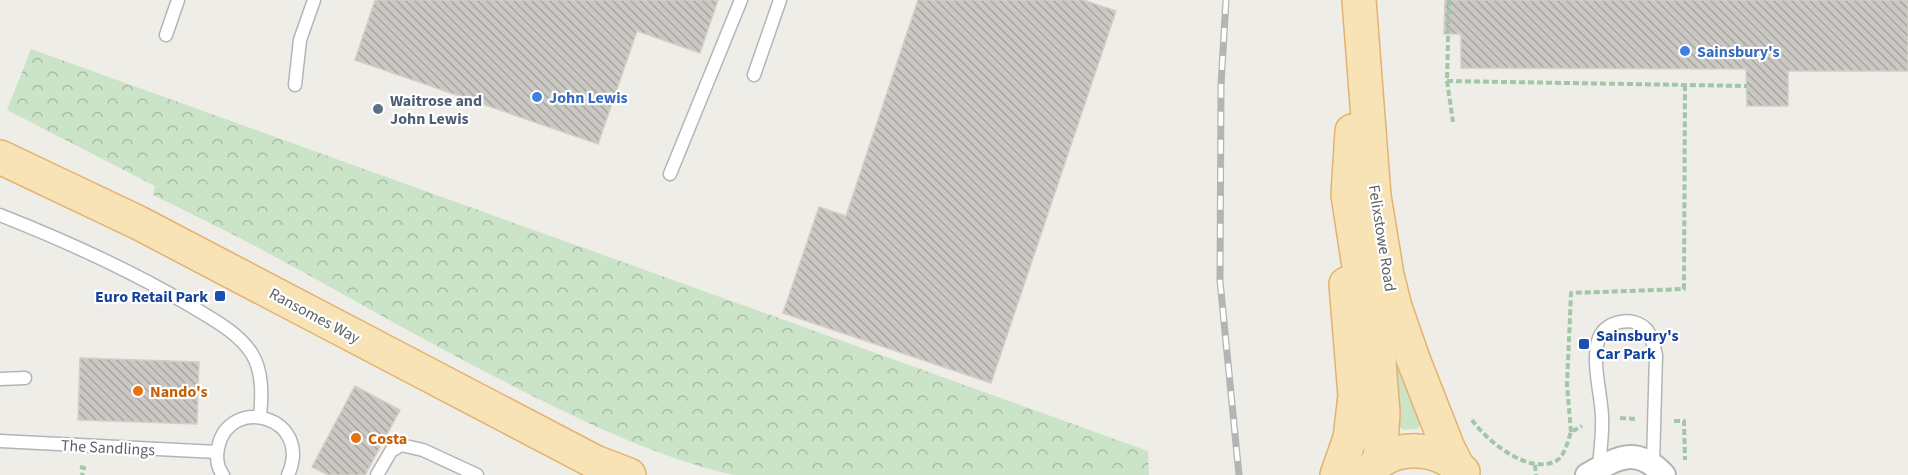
<svg xmlns="http://www.w3.org/2000/svg" width="1908" height="475" font-family="'Source Sans 3',sans-serif">
	<style>
		.green { fill: #cbe4c7 }
		.forest { fill: url(#forest-crowns) }
		.building { fill: url(#building-back-hatch); stroke: #d4cec6; stroke-width: 1.5 }
		.lines { fill: none; stroke-linecap: round; stroke-linejoin: round }
		.service-casing { stroke: #b2b5b8; stroke-width: 15 }
		.minor-casing { stroke: #b2b5b8; stroke-width: 26 }
		.primary-casing { stroke: #e4b26c; stroke-width: 36 }
		.path { stroke: #a2c6a7; stroke-width: 4; stroke-dasharray: 6 3; stroke-linecap: butt }
		.service { stroke: #fff; stroke-width: 12 }
		.minor { stroke: #fff; stroke-width: 22 }
		.primary { stroke: #f7e3b5; stroke-width: 33 }
		.rail-casing { stroke: #b3b4b4; stroke-width: 7 }
		.rail { stroke: #fff; stroke-width: 4.5; stroke-dasharray: 14; stroke-linecap: butt }
		.shop-dot { fill: #3f7fe0; stroke: #fff; stroke-width: 2 }
		.service-dot { fill: #5c6f8a; stroke: #fff; stroke-width: 2 }
		.transit-dot { fill: #1a4fb4; stroke: #fff; stroke-width: 2 }
		.food-dot { fill: #e8710a; stroke: #fff; stroke-width: 2 }
		.labels { text-anchor: middle; stroke-width: 4.5; stroke-linejoin: round; paint-order: stroke }
		.shop-label { font-size: 16px; font-weight: bold; fill: #366cbe; stroke: #fff; text-anchor: start }
		.service-label { font-size: 16px; font-weight: bold; fill: #4e5e75; stroke: #fff; text-anchor: start }
		.street-label { font-size: 16px; fill: #5f6366; stroke: #fff }
		.transit-label { font-size: 16px; font-weight: bold; fill: #164399; stroke: #fff; text-anchor: end }
		.food-label { font-size: 16px; font-weight: bold; fill: #c56008; stroke: #fff; text-anchor: start }
	</style>
	<defs>
		<pattern id="forest-crowns" width="20" height="18" patternUnits="userSpaceOnUse" patternTransform="scale(1.5)"><rect width="20" height="18" fill="#cbe4c7"/><path d="M2 6a3 3 0 1 1 6 0M12 15a3 3 0 1 1 6 0" fill="none" stroke="#a8bca5"/></pattern>
		<pattern id="building-back-hatch" width="6" height="6" patternUnits="userSpaceOnUse" patternTransform="scale(1.5)"><rect width="6" height="6" fill="#cbc8c4"/><path d="M-1 5l2 2M0 0l6 6M5-1l2 2" fill="none" stroke="#a8a6a3"/></pattern>
	</defs>
	<rect width="100%" height="100%" fill="#efede8"/>
	<!-- green -->
	<polygon class="green" points="1395,357 1420,425 1418,429 1403,430 1397,425"/>
	<!-- forest -->
	<path class="forest" d="M31,49L1148,451L1149,475H733C641,453 558,409 474,366C400,327 328,285 255,246C221,228 187,212 153,195L155,186L7,110Z"/>
	<!-- building -->
	<g class="building">
		<polygon points="375,0 718,0 700,53 637,31 598,144 355,60"/>
		<polygon points="918,0 1083,0 1116,11 991,383 783,313 819,207 846,216"/>
		<polygon points="1445,0 1908,0 1908,71 1788,71 1788,106 1747,106 1746,69 1461,68 1461,34 1444,34"/>
		<polygon points="80,358 199,362 197,424 78,420"/>
		<polygon points="355,386 400,410 365,475 328,475 312,467"/>
	</g>
	<g class="lines">
		<defs>
			<g id="service">
				<polyline points="166,35 178,0"/>
				<polyline points="754,75 780,0"/>
				<polyline points="295,85 300,40 314,0"/>
				<polyline points="670,174 741,0"/>
				<path d="M0,215C66,241 130,270 191,306C212,319 238,332 252,354C263,372 262,396 260,417"/>
				<polyline points="0,379 25,378"/>
				<polyline points="0,441 217,452"/>
				<path d="M1599,468C1600,451 1603,433 1602,416C1601,393 1591,360 1599,338C1606,320 1634,316 1646,329C1652,336 1654,346 1656,355L1653,463"/>
				<path d="M223,475C217,467 216,458 218,448C228,394 314,416 288,475"/>
				<polyline points="377,475 391,451 401,445 423,450 477,475"/>
			</g>
			<path id="minor" d="M1587,475C1617,458 1636,445 1664,475"/>
			<g id="primary">
				<polyline points="1359,0 1374,196 1387,275 1395,307 1413,359 1448,448 1456,464"/>
				<polyline points="1352,131 1348,195 1362,286 1378,349 1383,413 1380,461"/>
				<polyline points="0,157 139,223 595,462 629,475"/>
				<polyline points="1337,475 1350,438 1355,396 1346,284"/>
				<path d="M1366,475C1371,470 1375,465 1380,461C1406,444 1442,449 1463,472"/>
			</g>
		</defs>
		<!-- service casing -->
		<use href="#service" class="service-casing"/>
		<!-- minor casing -->
		<use href="#minor" class="minor-casing"/>
		<!-- primary casing -->
		<use href="#primary" class="primary-casing"/>
		<!-- path -->
		<g class="path">
			<polyline points="1449,0 1447,81 1747,86"/>
			<polyline points="1447,81 1453,122"/>
			<polyline points="1620,418 1636,419"/>
			<path d="M1472,420C1487,441 1528,475 1556,461C1565,456 1568,440 1571,432L1582,426"/>
			<polyline points="1674,421 1684,421 1685,460"/>
			<polyline points="1571,432 1567,385 1571,293 1684,289 1685,85"/>
			<polyline points="1535,465 1536,475"/>
			<polyline points="80,467 84,468 82,475"/>
		</g>
		<!-- service -->
		<use href="#service" class="service"/>
		<!-- minor -->
		<use href="#minor" class="minor"/>
		<!-- primary -->
		<use href="#primary" class="primary"/>
		<defs>
			<polyline id="rail" points="1226,0 1221,85 1220,281 1239,475"/>
		</defs>
		<!-- rail casing -->
		<use href="#rail" class="rail-casing"/>
		<!-- rail -->
		<use href="#rail" class="rail"/>
	</g>
	<!-- markers -->
	<g class="shop-dot">
		<circle cx="1685" cy="51" r="6"/>
		<circle cx="537" cy="97" r="6"/>
	</g>
	<circle class="service-dot" cx="378" cy="109" r="6"/>
	<g class="transit-dot">
		<rect x="214" y="290" width="12" height="12" rx="3"/>
		<rect x="1578" y="338" width="12" height="12" rx="3"/>
	</g>
	<g class="food-dot">
		<circle cx="138" cy="391" r="6"/>
		<circle cx="356" cy="438" r="6"/>
	</g>
	<g class="labels">
		<!-- shop labels -->
		<g class="shop-label">
			<text x="1697" y="57">Sainsbury's</text>
			<text x="549" y="103">John Lewis</text>
		</g>
		<!-- service labels -->
		<g class="service-label">
			<text x="390" y="106">Waitrose and<tspan x="390" dy="18">John Lewis</tspan></text>
		</g>
		<!-- street labels -->
		<g class="street-label">
			<text transform="translate(1383 238) rotate(81)" y="6">Felixstowe Road</text>
			<text transform="translate(315 315) rotate(28)" y="6">Ransomes Way</text>
			<text transform="translate(108 447) rotate(3)" y="6">The Sandlings</text>
		</g>
		<!-- transit labels -->
		<g class="transit-label">
			<text x="208" y="302">Euro Retail Park</text>
			<text x="1596" y="341" text-anchor="start">Sainsbury's<tspan x="1596" dy="18">Car Park</tspan></text>
		</g>
		<!-- food labels -->
		<g class="food-label">
			<text x="150" y="397">Nando's</text>
			<text x="368" y="444">Costa</text>
		</g>
	</g>
</svg>
